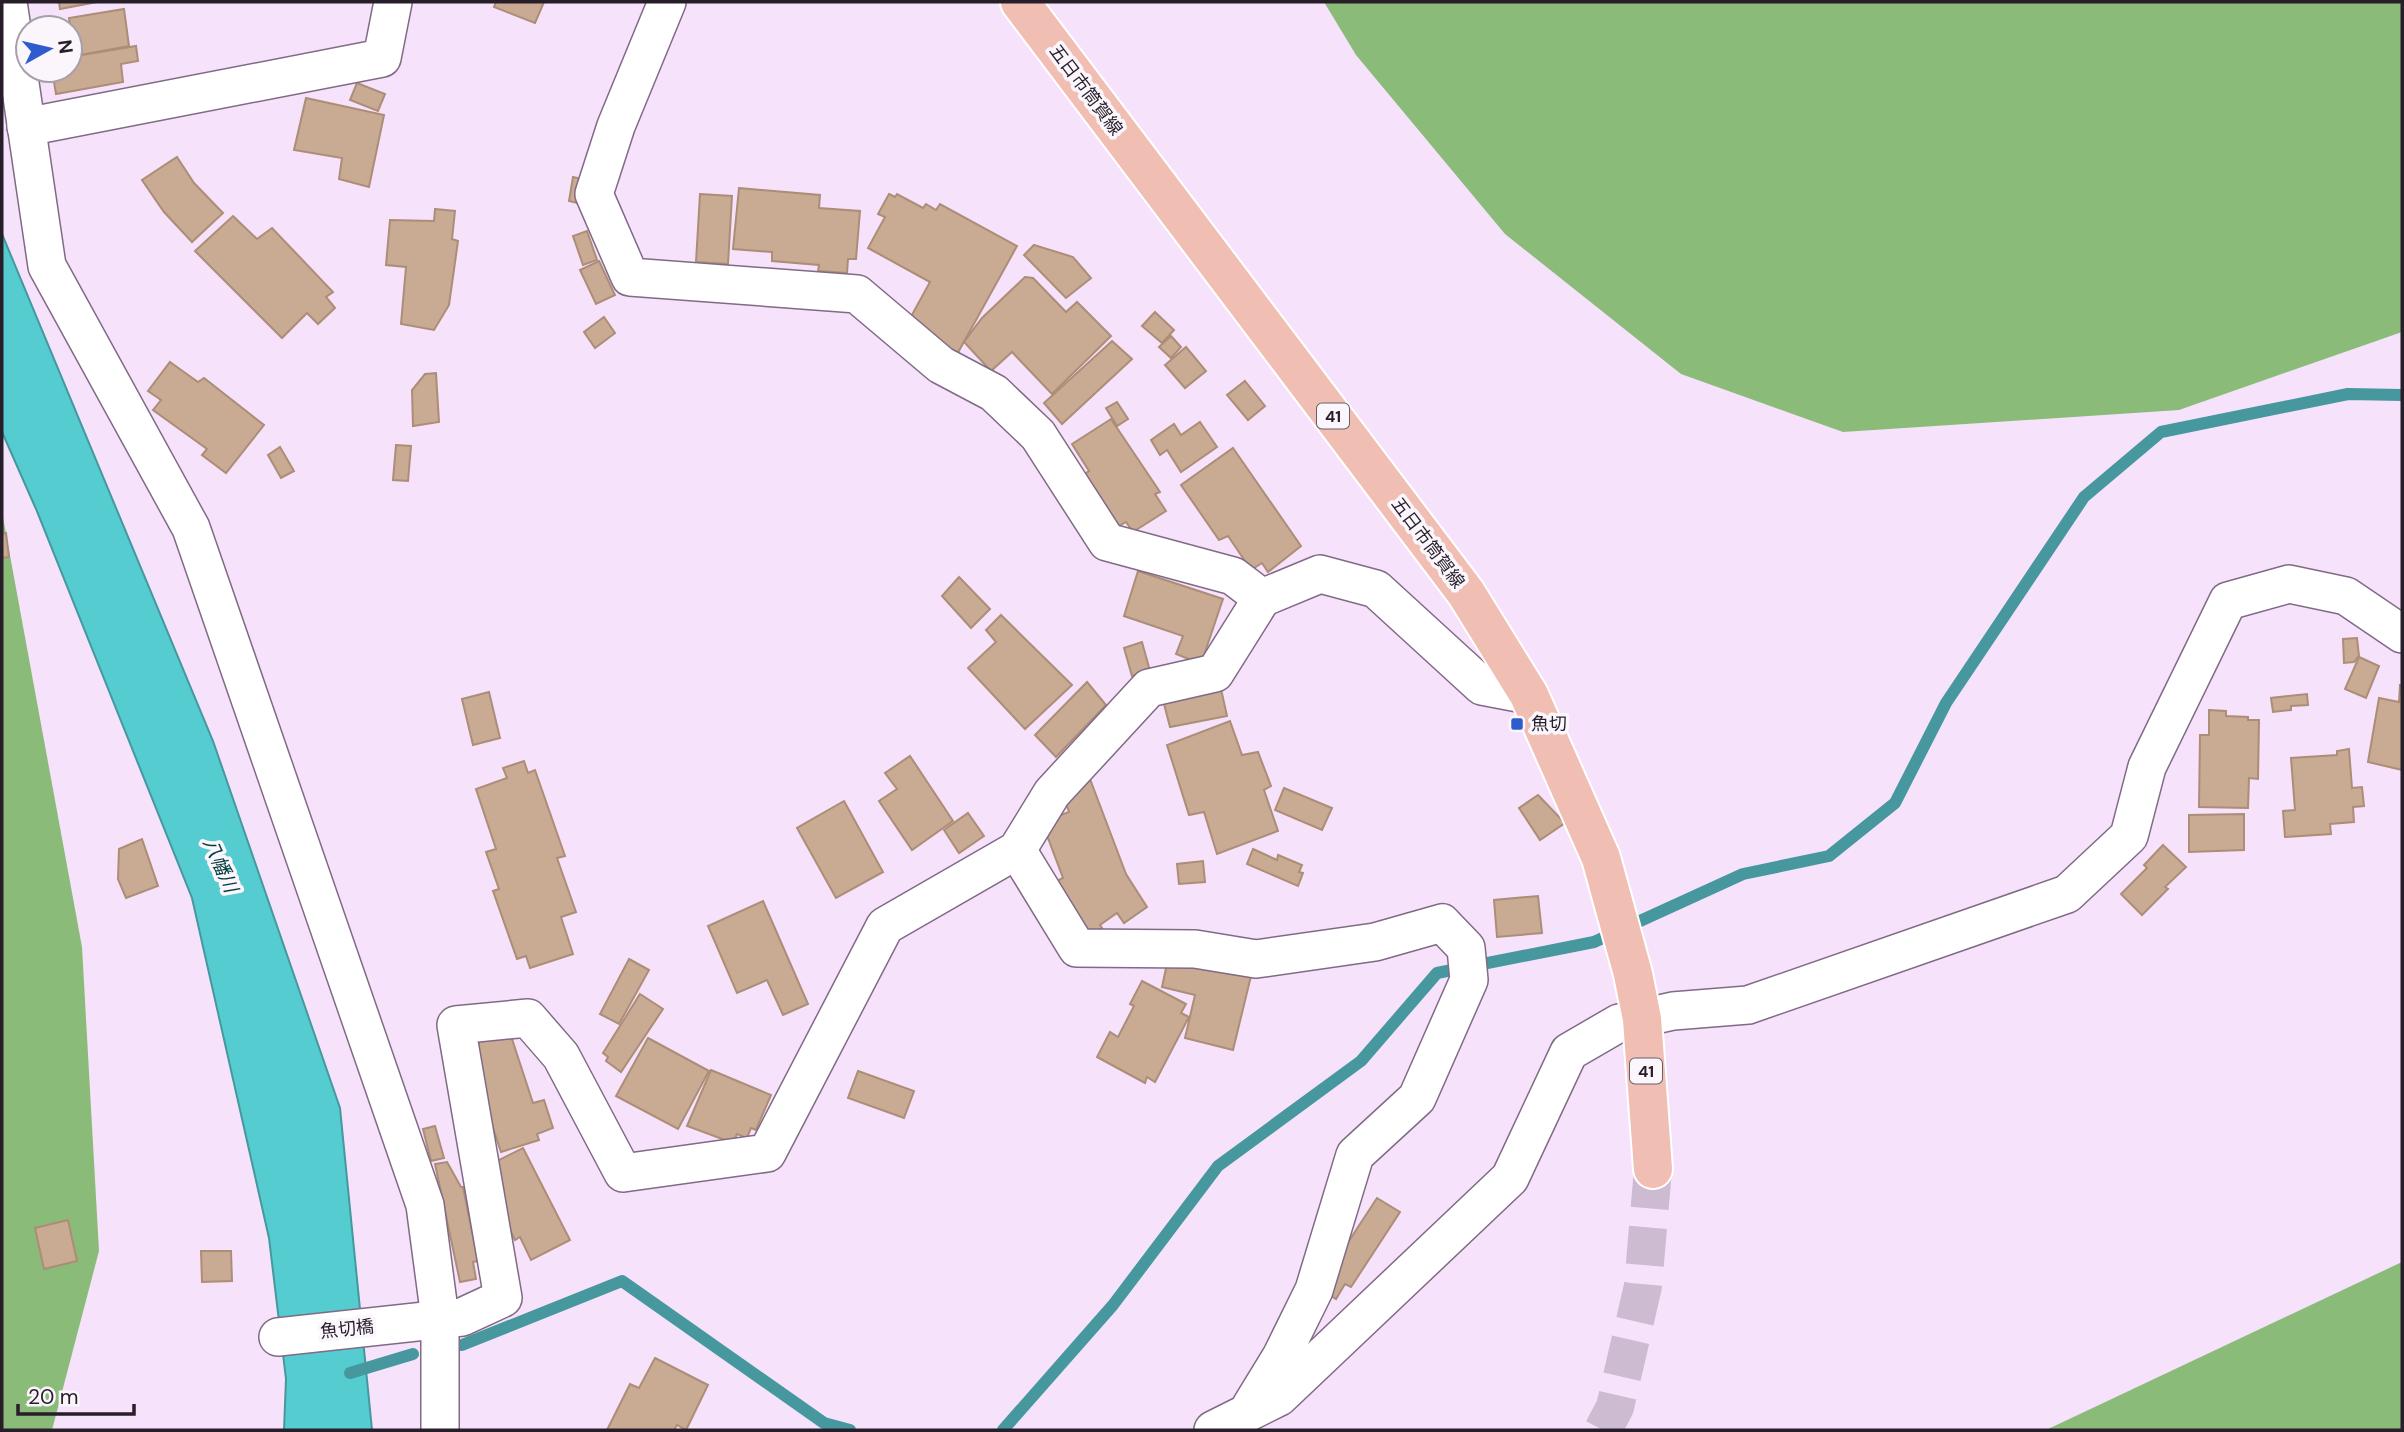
<svg xmlns="http://www.w3.org/2000/svg" width="2404" height="1432" font-family="'DM Sans','Noto Sans JP',sans-serif">
	<style>
		.forest { fill: #8abb79 }
		.water { fill: #54ccd0; stroke: #46989e; stroke-width: 2 }
		.lines { fill: none; stroke-linecap: round; stroke-linejoin: round }
		.stream { stroke: #46989e; stroke-width: 12 }
		.building { fill: #c9aa93; stroke: #ac8d77; stroke-width: 2 }
		.primary-tunnel { stroke: #cdbbd1; stroke-width: 38; stroke-dasharray: 38 19; stroke-linecap: butt }
		.street-casing { stroke: #806a85; stroke-width: 40 }
		.primary-casing { stroke: #fff; stroke-width: 42 }
		.street { stroke: #fff; stroke-width: 37 }
		.primary { stroke: #f0beb2; stroke-width: 38 }
		.poi-dot { fill: #2f5ccc; stroke: #faf6fc; stroke-width: 2.5 }
		.labels { text-anchor: middle; stroke-width: 7; stroke-linejoin: round; paint-order: stroke }
		.shield { fill: #faf6fc; stroke: #665f69; stroke-width: 2 }
		.shield-label { font-size: 16px; font-weight: bold; fill: #271e2a }
		.street-label { font-size: 18px; fill: #271e2a; stroke: #faf6fc }
		.poi-label { font-size: 18px; fill: #271e2a; stroke: #faf6fc; text-anchor: start }
		.water-label { font-size: 19px; font-style: italic; fill: #023c3e; stroke: #faf6fc }
	</style>
	<rect width="100%" height="100%" fill="#f6e2fb"/>
	<!-- forest -->
	<g class="forest">
		<polygon points="1324,2 2402,2 2402,332 2179,410 1843,432 1681,374 1505,234 1356,55"/>
		<polygon points="2,512 82,947 99,1251 52,1430 2,1430"/>
		<polygon points="2402,1262 2402,1430 2046,1430"/>
	</g>
	<!-- water -->
	<polygon class="water" points="2,234 213,741 340,1108 372,1430 284,1430 286,1379 269,1238 192,898 36,509 2,432"/>
	<g class="lines">
		<!-- stream -->
		<g class="stream">
			<polyline points="462,1345 622,1281 824,1423 850,1430"/>
			<polyline points="350,1373 413,1354"/>
			<polyline points="1003,1430 1113,1305 1218,1166 1361,1061 1437,973 1594,942 1743,874 1829,856 1895,803 1946,703 2084,497 2161,432 2348,394 2402,395"/>
		</g>
	</g>
	<!-- building -->
	<g class="building">
		<polygon points="59,2 97,2 60,9"/>
		<polygon points="496,2 544,2 535,23 494,7"/>
		<polygon points="124,9 129,46 75,56 69,18"/>
		<polygon points="136,46 138,61 121,64 123,82 56,94 52,70 70,70 70,57"/>
		<polygon points="357,83 385,94 378,111 350,100"/>
		<polygon points="306,98 384,115 369,187 339,179 342,158 294,150"/>
		<polygon points="177,157 194,183 223,213 192,242 164,212 142,180"/>
		<polygon points="573,177 586,180 582,204 569,201"/>
		<polygon points="739,188 820,195 819,208 860,211 856,259 848,259 847,273 818,271 819,265 772,261 772,252 733,249"/>
		<polygon points="700,194 732,196 728,264 696,262"/>
		<polygon points="889,194 895,197 897,194 923,208 926,204 936,210 940,204 1017,246 955,358 907,324 930,282 868,248 885,217 878,214"/>
		<polygon points="435,209 455,211 452,239 458,241 449,305 434,330 401,324 406,267 386,265 390,220 434,221"/>
		<polygon points="233,216 257,239 272,228 333,292 326,297 335,308 318,324 307,313 282,338 195,251"/>
		<polygon points="587,231 597,260 583,265 573,236"/>
		<polygon points="1034,245 1073,257 1091,278 1066,298 1024,255"/>
		<polygon points="599,261 615,295 596,304 580,270"/>
		<polygon points="1025,277 1033,278 1066,312 1077,302 1111,336 1052,394 1012,352 991,371 964,342 982,318"/>
		<polygon points="1155,312 1174,330 1162,343 1142,326"/>
		<polygon points="604,317 615,333 595,348 584,332"/>
		<polygon points="1171,336 1181,347 1171,358 1159,347"/>
		<polygon points="1112,341 1132,359 1062,424 1044,403"/>
		<polygon points="1186,347 1206,371 1185,388 1165,365"/>
		<polygon points="170,362 198,382 204,378 264,425 226,473 202,455 207,449 153,410 161,400 148,391"/>
		<polygon points="436,373 439,422 413,426 412,390 425,374"/>
		<polygon points="1245,381 1265,406 1248,420 1227,395"/>
		<polygon points="1117,402 1128,419 1117,426 1106,408"/>
		<polygon points="1111,419 1160,492 1155,494 1166,511 1133,532 1126,522 1119,526 1083,475 1089,471 1072,444"/>
		<polygon points="1200,422 1217,447 1181,472 1167,450 1160,455 1151,440 1174,424 1181,435"/>
		<polygon points="396,445 411,446 408,481 393,480"/>
		<polygon points="280,447 294,471 281,478 268,455"/>
		<polygon points="1233,448 1301,546 1268,572 1262,563 1251,570 1228,536 1219,540 1181,485"/>
		<polygon points="6,533 9,557 2,558 2,534"/>
		<polygon points="1138,571 1223,599 1201,664 1176,654 1183,636 1124,616"/>
		<polygon points="959,577 990,609 971,628 942,596"/>
		<polygon points="1001,615 1072,685 1025,729 968,668 996,642 986,630"/>
		<polygon points="2357,638 2359,656 2354,662 2344,663 2343,639"/>
		<polygon points="1142,642 1150,671 1132,676 1124,648"/>
		<polygon points="2359,657 2379,666 2366,698 2345,689"/>
		<polygon points="1087,682 1106,705 1056,757 1035,735"/>
		<polygon points="2400,685 2402,685 2402,770 2368,762 2379,698 2399,702"/>
		<polygon points="1221,689 1227,716 1170,727 1163,700"/>
		<polygon points="489,692 500,738 473,745 462,699"/>
		<polygon points="2307,694 2308,705 2291,706 2291,710 2273,712 2271,698"/>
		<polygon points="2209,710 2226,711 2226,716 2248,717 2248,720 2259,720 2258,779 2249,778 2248,808 2199,807 2200,735 2209,735"/>
		<polygon points="1230,721 1242,755 1258,752 1271,786 1264,790 1278,831 1217,854 1204,812 1189,815 1167,745"/>
		<polygon points="2349,749 2352,788 2362,787 2364,806 2353,807 2354,822 2330,824 2331,834 2285,837 2283,811 2295,810 2291,758 2337,755 2337,751"/>
		<polygon points="910,756 953,821 912,850 879,801 897,789 885,773"/>
		<polygon points="524,761 528,773 535,770 565,856 557,858 576,912 561,917 573,954 530,968 526,956 517,959 493,891 499,889 486,852 496,849 476,789 507,778 503,768"/>
		<polygon points="1090,779 1126,874 1147,907 1124,923 1117,913 1100,925 1102,928 1088,938 1055,882 1063,878 1042,822 1069,812 1063,795"/>
		<polygon points="1284,788 1332,808 1322,830 1275,810"/>
		<polygon points="1538,795 1565,823 1540,840 1519,808"/>
		<polygon points="844,801 883,872 836,898 797,828"/>
		<polygon points="968,813 984,836 959,853 944,830"/>
		<polygon points="2244,814 2244,850 2189,852 2189,815"/>
		<polygon points="142,839 158,886 126,898 118,879 119,849"/>
		<polygon points="2163,845 2186,867 2165,887 2168,889 2142,915 2121,894 2147,868 2144,865"/>
		<polygon points="1253,849 1277,860 1278,855 1302,865 1299,872 1303,873 1298,886 1247,864"/>
		<polygon points="1203,861 1205,882 1179,884 1177,864"/>
		<polygon points="1538,896 1542,933 1497,937 1494,900"/>
		<polygon points="763,901 808,1004 783,1015 767,980 737,993 708,926"/>
		<polygon points="629,959 649,970 619,1024 600,1014"/>
		<polygon points="1168,959 1251,976 1233,1050 1185,1038 1195,995 1162,987"/>
		<polygon points="1142,981 1186,1004 1181,1013 1189,1017 1155,1082 1147,1077 1145,1083 1097,1057 1110,1032 1118,1037 1134,1006 1130,1004"/>
		<polygon points="640,994 663,1009 621,1072 606,1061 608,1057 603,1053"/>
		<polygon points="496,1034 498,1040 511,1036 533,1103 544,1100 553,1128 537,1134 539,1140 501,1152 472,1065 480,1040"/>
		<polygon points="648,1038 709,1071 678,1129 616,1096"/>
		<polygon points="711,1070 771,1095 756,1130 751,1128 747,1138 737,1134 733,1143 687,1126"/>
		<polygon points="858,1071 914,1091 904,1118 848,1098"/>
		<polygon points="435,1126 444,1158 431,1161 423,1129"/>
		<polygon points="523,1148 570,1240 531,1260 520,1237 515,1240 493,1196 504,1190 491,1164"/>
		<polygon points="447,1162 461,1187 463,1187 478,1261 473,1262 476,1279 460,1282 435,1164"/>
		<polygon points="1377,1198 1400,1212 1351,1287 1345,1284 1336,1299 1328,1294 1337,1279 1328,1273"/>
		<polygon points="68,1220 77,1261 44,1269 35,1228"/>
		<polygon points="201,1251 231,1251 232,1281 202,1282"/>
		<polygon points="655,1358 708,1385 686,1430 677,1425 674,1430 607,1430 630,1384 639,1388"/>
	</g>
	<g class="lines">
		<!-- primary-tunnel -->
		<polyline class="primary-tunnel" points="1603,1430 1615,1407 1643,1286 1653,1169"/>
		<defs>
			<g id="street">
				<polyline points="8,2 47,266 191,528 425,1205 440,1318 440,1430"/>
				<polyline points="667,2 616,126 594,194 630,277 857,294 941,365 994,393 1038,435 1107,542 1233,576 1262,598"/>
				<polyline points="26,127 382,58 393,2"/>
				<polyline points="1017,850 1077,948 1195,949 1256,959 1375,942 1442,923 1466,948 1469,980 1417,1098 1355,1155 1314,1290 1281,1357 1251,1406"/>
				<polyline points="278,1337 462,1317 503,1298 456,1025 528,1018 561,1056 623,1173 767,1153 885,926 1017,850 1052,793 1149,688 1215,673 1262,598 1320,574 1376,589 1482,686 1529,695"/>
				<polyline points="1213,1430 1279,1397 1510,1178 1569,1052 1619,1023 1673,1011 1748,1005 2067,894 2129,836 2147,767 2228,601 2289,584 2346,596 2402,634"/>
			</g>
			<polyline id="primary" points="1020,2 1466,593 1529,695 1601,858 1633,974 1642,1019 1653,1169"/>
		</defs>
		<!-- street casing -->
		<use href="#street" class="street-casing"/>
		<!-- primary casing -->
		<use href="#primary" class="primary-casing"/>
		<!-- street -->
		<use href="#street" class="street"/>
		<!-- primary -->
		<use href="#primary" class="primary"/>
	</g>
	<!-- markers -->
	<rect class="poi-dot" x="1510" y="717" width="14" height="14" rx="3.5"/>
	<g class="labels">
		<!-- shield labels -->
		<g class="shield">
			<rect x="1317" y="403.5" width="32" height="25" rx="5"/>
			<rect x="1630" y="1058.5" width="32" height="25" rx="5"/>
		</g>
		<g class="shield-label">
			<text x="1333" y="422">41</text>
			<text x="1646" y="1077">41</text>
		</g>
		<!-- street labels -->
		<g class="street-label">
			<text transform="translate(1086 90) rotate(53)" y="6">五日市筒賀線</text>
			<text transform="translate(1428 543) rotate(53)" y="6">五日市筒賀線</text>
			<text transform="translate(347 1329) rotate(-6)" y="6">魚切橋</text>
		</g>
		<!-- poi labels -->
		<g class="poi-label">
			<text x="1531" y="730">魚切</text>
		</g>
		<!-- water labels -->
		<g class="water-label">
			<text transform="translate(221 865) rotate(66)" y="7">八幡川</text>
		</g>
	</g>
	<!-- border -->
	<rect width="2404" height="1432" fill="none" stroke="#271e2a" stroke-width="7"/>
	<!-- north arrow -->
	<g transform="translate(49 49) rotate(82)"><circle r="33" fill="#faf6fc" stroke="#a6a0a8" stroke-width="2"/>
	<path d="M0-5L12 26L0 18L-12 26Z" fill="#2f5ccc"/>
	<text y="-10" font-size="19" font-weight="bold" text-anchor="middle" fill="#271e2a">N</text>
	</g>
	<!-- scale -->
	<path d="M18 1404v10h116v-10" fill="none" stroke="#271e2a" stroke-width="3.5"/>
	<text x="28" y="1404" font-size="21" fill="#271e2a" stroke="#faf6fc" stroke-width="5" paint-order="stroke">20 m</text>
</svg>
